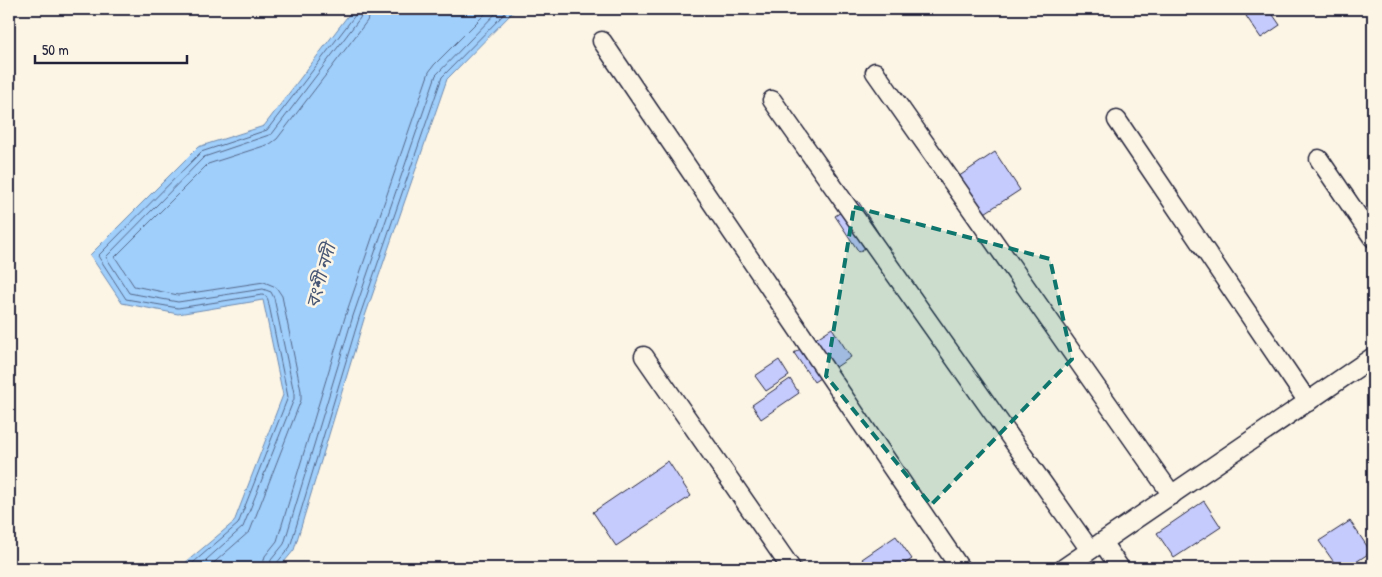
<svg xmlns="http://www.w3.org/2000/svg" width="1382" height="577" font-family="'Patrick Hand','Noto Sans Bengali',sans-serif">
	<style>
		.water { fill: #a0cffc; stroke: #6e8aaf }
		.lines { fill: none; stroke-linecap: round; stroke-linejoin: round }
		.shore { stroke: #546788; stroke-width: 1 }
		.building { fill: #c6cbfd; stroke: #22223b }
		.street-casing { stroke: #22223b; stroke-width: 21 }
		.street { stroke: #fcf5e5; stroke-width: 18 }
		.marked { fill: #0f766e; fill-opacity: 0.2; stroke: #0f766e; stroke-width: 4; stroke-dasharray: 10 6; stroke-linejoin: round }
		.labels { text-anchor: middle; stroke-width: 5; stroke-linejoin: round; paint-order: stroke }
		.water-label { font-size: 18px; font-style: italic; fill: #485675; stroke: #fcf5e5 }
	</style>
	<rect width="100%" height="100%" fill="#fcf5e5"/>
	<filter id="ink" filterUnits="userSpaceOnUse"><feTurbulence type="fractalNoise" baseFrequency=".02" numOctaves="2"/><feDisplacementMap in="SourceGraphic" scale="10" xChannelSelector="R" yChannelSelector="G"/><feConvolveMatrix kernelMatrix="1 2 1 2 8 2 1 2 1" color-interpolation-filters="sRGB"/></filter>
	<g filter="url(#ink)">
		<!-- water -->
		<polygon class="water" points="353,9 516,9 447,79 364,319 294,550 279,568 179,568 234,522 283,395 263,300 178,314 122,303 90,255 198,147 264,126"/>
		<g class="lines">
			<!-- shore -->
			<g class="shore">
				<polyline points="187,568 238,524 288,397 268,300 266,296 262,295 178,308 126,299 98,256 201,152 267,130 356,14 357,9"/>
				<polyline points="197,568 243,527 294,399 294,393 274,298 271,292 263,289 178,302 129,293 106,257 204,157 272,134 360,18 363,9"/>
				<polyline points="208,568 250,531 301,400 301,391 282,296 276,287 264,282 178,295 134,286 115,257 208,164 270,144 277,139 367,21 371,9"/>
				<polyline points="262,568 265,556 277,541 346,314 429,72 434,65 490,9"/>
				<polyline points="269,568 271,560 284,544 353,316 436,75 500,9"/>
				<polyline points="275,568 276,564 290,547 359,318 442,77 509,9"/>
			</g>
		</g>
		<!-- building -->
		<g class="building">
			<polygon points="1256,9 1269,9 1280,25 1261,38 1246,16"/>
			<polygon points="995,152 1020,190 971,222 946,185"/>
			<polygon points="858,201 881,237 859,252 835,216"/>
			<polygon points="832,328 851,357 814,382 794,353"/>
			<polygon points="779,360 789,376 766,391 755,376"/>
			<polygon points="790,379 799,393 761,419 752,405"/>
			<polygon points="668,461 691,496 616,546 593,512"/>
			<polygon points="1204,501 1221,527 1174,558 1157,533"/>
			<polygon points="1350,521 1371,552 1347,568 1338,568 1319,541"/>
			<polygon points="896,536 912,559 899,568 868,568 862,559"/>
		</g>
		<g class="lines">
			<defs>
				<g id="street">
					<polyline points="602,41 960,568"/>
					<polyline points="875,72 1172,495"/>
					<polyline points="772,100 1090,550"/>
					<polyline points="1117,120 1308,402"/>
					<polyline points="1319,159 1373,238"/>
					<polyline points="644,356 791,568"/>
					<polyline points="1102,542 1120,568"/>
					<polyline points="1064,568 1373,357"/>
				</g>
			</defs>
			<!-- street casing -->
			<use href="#street" class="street-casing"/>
			<!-- street -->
			<use href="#street" class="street"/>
		</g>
	</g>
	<!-- marked area -->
	<path class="marked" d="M854,207L1050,259L1072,359L931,505L826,376Z"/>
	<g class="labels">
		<!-- water labels -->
		<g class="water-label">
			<text transform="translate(321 276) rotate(-74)" y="6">বংশী নদী</text>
		</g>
	</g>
	<!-- margin -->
	<rect width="1382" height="577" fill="none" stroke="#fcf5e5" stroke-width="30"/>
	<rect x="15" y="15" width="1352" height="547" fill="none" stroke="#22223b" stroke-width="2" filter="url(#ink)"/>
	<!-- scale -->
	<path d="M35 55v8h152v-8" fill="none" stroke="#22223b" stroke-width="2.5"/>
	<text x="42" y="55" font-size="15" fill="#22223b" stroke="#fcf5e5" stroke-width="4" paint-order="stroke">50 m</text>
</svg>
